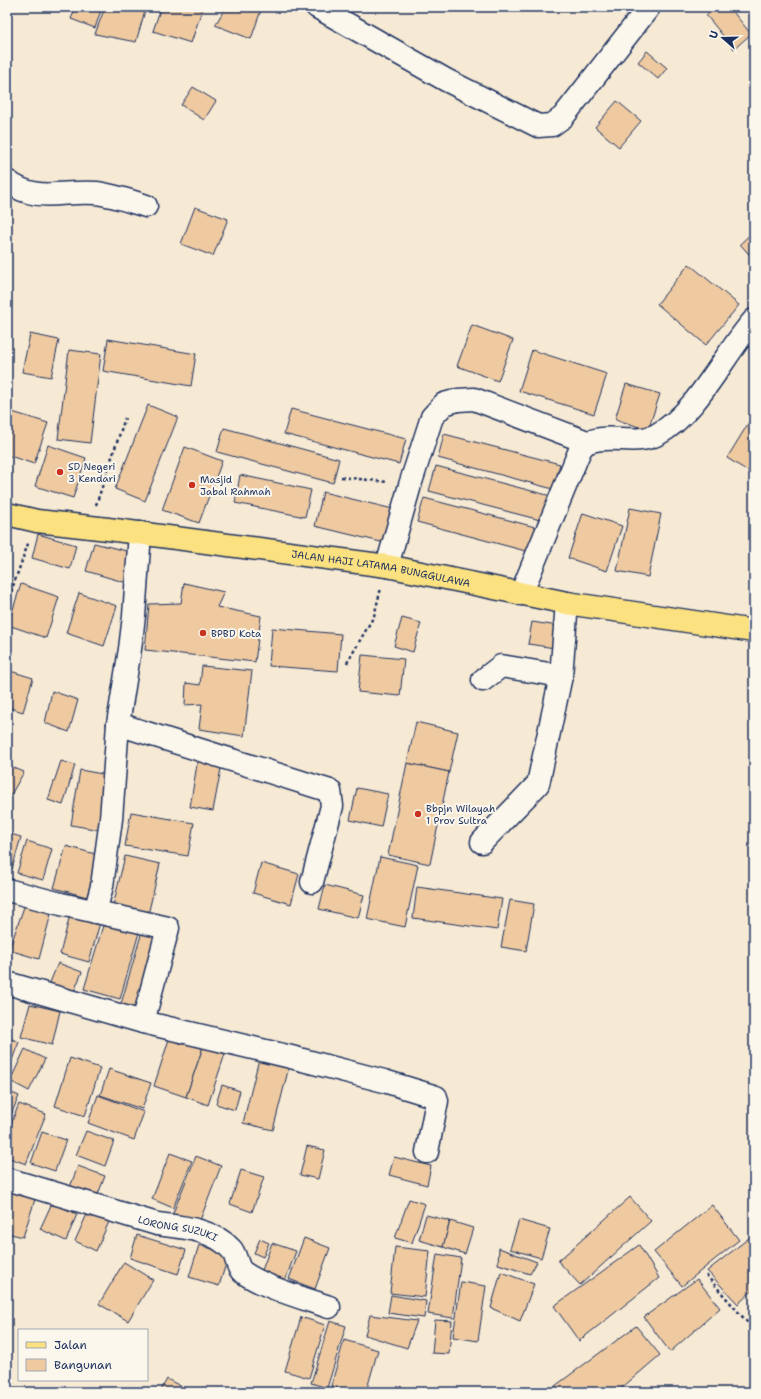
<svg xmlns="http://www.w3.org/2000/svg" width="761" height="1399" font-family="'Shantell Sans',sans-serif">
	<style>
		.building { fill: #efcaa0; stroke: #1b2f5e }
		.lines { fill: none; stroke-linecap: round; stroke-linejoin: round }
		.minor-casing { stroke: #1b2f5e; stroke-width: 25 }
		.major-casing { stroke: #1b2f5e; stroke-width: 25 }
		.path { stroke: #1b2f5e; stroke-width: 2.5; stroke-dasharray: 3 3; stroke-linecap: butt }
		.minor { stroke: #fbf7ec; stroke-width: 22 }
		.major { stroke: #fbe180; stroke-width: 22 }
		.poi-dot { fill: #c8321e; stroke: #fbf7ec; stroke-width: 1.5 }
		.labels { text-anchor: middle; stroke-width: 4; stroke-linejoin: round; paint-order: stroke }
		.poi-label { font-size: 10px; fill: #1b2f5e; stroke: #fbf7ec; text-anchor: start }
		.street-label { font-size: 10px; fill: #1b2f5e; stroke: #fbf7ec }
	</style>
	<rect width="100%" height="100%" fill="#f7ead5"/>
	<filter id="ink" filterUnits="userSpaceOnUse"><feTurbulence type="fractalNoise" baseFrequency=".025" numOctaves="2"/><feDisplacementMap in="SourceGraphic" scale="8" xChannelSelector="R" yChannelSelector="G"/><feConvolveMatrix kernelMatrix="1 2 1 2 8 2 1 2 1" color-interpolation-filters="sRGB"/></filter>
	<g filter="url(#ink)">
		<!-- building -->
		<g class="building">
			<polygon points="76,7 102,7 95,28 71,19"/>
			<polygon points="105,7 146,7 136,42 95,34"/>
			<polygon points="161,7 203,7 191,43 153,31"/>
			<polygon points="226,7 262,7 251,39 215,25"/>
			<polygon points="716,7 729,7 751,34 734,49 706,15"/>
			<polygon points="647,51 667,68 658,79 638,62"/>
			<polygon points="193,87 216,101 204,120 181,105"/>
			<polygon points="617,101 641,121 619,147 595,127"/>
			<polygon points="195,207 228,219 213,256 181,244"/>
			<polygon points="754,231 754,260 740,244"/>
			<polygon points="689,264 739,305 706,345 657,304"/>
			<polygon points="472,325 513,340 498,381 457,366"/>
			<polygon points="30,334 59,340 51,377 22,372"/>
			<polygon points="108,339 196,354 191,386 103,371"/>
			<polygon points="69,350 101,354 90,443 58,439"/>
			<polygon points="532,350 607,374 594,414 519,391"/>
			<polygon points="626,384 660,394 648,430 615,419"/>
			<polygon points="148,405 178,417 145,501 115,489"/>
			<polygon points="291,409 406,439 399,464 284,434"/>
			<polygon points="9,411 48,423 34,464 7,455 7,418"/>
			<polygon points="754,414 754,475 727,458"/>
			<polygon points="224,428 339,459 333,483 217,452"/>
			<polygon points="444,434 560,464 553,489 438,458"/>
			<polygon points="48,445 86,458 73,498 35,486"/>
			<polygon points="185,447 222,461 199,523 162,510"/>
			<polygon points="436,466 551,496 544,521 429,491"/>
			<polygon points="240,475 311,490 305,517 235,503"/>
			<polygon points="323,492 397,510 389,544 315,526"/>
			<polygon points="424,498 539,528 533,553 417,522"/>
			<polygon points="630,508 661,514 648,577 617,571"/>
			<polygon points="583,513 622,526 607,571 568,558"/>
			<polygon points="38,534 76,545 70,569 32,558"/>
			<polygon points="94,543 135,553 127,583 86,571"/>
			<polygon points="184,583 224,592 217,607 261,616 255,662 145,650 149,604 181,603"/>
			<polygon points="21,584 59,597 46,638 8,625"/>
			<polygon points="79,593 117,606 104,646 66,633"/>
			<polygon points="402,618 421,623 413,652 394,646"/>
			<polygon points="532,622 558,626 555,648 528,644"/>
			<polygon points="272,628 341,634 338,671 269,666"/>
			<polygon points="362,655 404,659 400,696 358,692"/>
			<polygon points="202,666 252,671 244,736 199,729 202,704 185,705 186,683 200,685"/>
			<polygon points="7,670 33,678 23,712 7,707"/>
			<polygon points="52,691 78,700 69,732 45,723"/>
			<polygon points="416,722 458,732 449,772 407,763"/>
			<polygon points="198,758 222,763 213,811 190,807"/>
			<polygon points="61,761 75,765 63,805 48,800"/>
			<polygon points="407,763 449,772 430,864 388,855"/>
			<polygon points="7,765 24,772 9,798 7,797"/>
			<polygon points="80,770 108,775 100,830 71,825"/>
			<polygon points="357,788 388,794 381,827 350,820"/>
			<polygon points="131,812 194,823 188,856 125,846"/>
			<polygon points="7,833 21,837 12,869 7,867"/>
			<polygon points="27,841 52,849 43,880 17,873"/>
			<polygon points="66,846 99,855 87,897 54,888"/>
			<polygon points="125,856 160,864 147,919 112,910"/>
			<polygon points="380,857 418,865 405,927 367,919"/>
			<polygon points="261,863 299,874 291,904 253,893"/>
			<polygon points="325,885 364,895 358,918 319,909"/>
			<polygon points="417,887 502,899 497,930 413,918"/>
			<polygon points="510,900 534,904 526,951 501,947"/>
			<polygon points="25,904 52,910 39,959 9,950"/>
			<polygon points="71,911 101,919 89,962 60,954"/>
			<polygon points="105,919 140,929 120,999 84,989"/>
			<polygon points="143,928 165,934 143,1010 121,1004"/>
			<polygon points="58,963 82,972 73,994 49,985"/>
			<polygon points="30,1004 60,1011 52,1045 21,1037"/>
			<polygon points="170,1036 203,1047 186,1097 154,1086"/>
			<polygon points="7,1037 19,1042 7,1073"/>
			<polygon points="203,1047 225,1054 208,1105 186,1097"/>
			<polygon points="25,1049 45,1059 29,1091 10,1081"/>
			<polygon points="260,1055 290,1063 273,1130 243,1123"/>
			<polygon points="70,1058 100,1068 85,1116 55,1106"/>
			<polygon points="109,1069 151,1083 142,1109 100,1095"/>
			<polygon points="222,1085 240,1091 235,1110 216,1104"/>
			<polygon points="7,1091 19,1096 7,1124"/>
			<polygon points="98,1095 144,1112 134,1140 88,1123"/>
			<polygon points="19,1104 46,1114 26,1164 7,1157 7,1134"/>
			<polygon points="86,1131 114,1141 105,1166 76,1155"/>
			<polygon points="42,1132 66,1140 55,1171 31,1163"/>
			<polygon points="307,1146 325,1150 318,1179 300,1175"/>
			<polygon points="170,1153 192,1161 173,1208 152,1199"/>
			<polygon points="196,1156 221,1166 197,1228 171,1218"/>
			<polygon points="394,1157 431,1166 427,1185 389,1175"/>
			<polygon points="78,1166 105,1176 97,1197 70,1187"/>
			<polygon points="241,1170 264,1177 252,1212 230,1204"/>
			<polygon points="7,1180 37,1193 23,1237 7,1233"/>
			<polygon points="630,1197 651,1221 580,1285 558,1261"/>
			<polygon points="409,1199 425,1204 412,1243 395,1238"/>
			<polygon points="52,1203 77,1214 66,1241 40,1229"/>
			<polygon points="91,1205 112,1215 96,1251 75,1241"/>
			<polygon points="712,1205 739,1240 682,1286 654,1252"/>
			<polygon points="426,1215 450,1221 443,1247 419,1240"/>
			<polygon points="519,1220 550,1229 541,1258 510,1249"/>
			<polygon points="450,1221 473,1228 465,1254 443,1247"/>
			<polygon points="754,1234 754,1289 738,1304 707,1271"/>
			<polygon points="137,1235 186,1250 178,1274 130,1258"/>
			<polygon points="304,1238 330,1248 315,1289 289,1279"/>
			<polygon points="260,1239 269,1243 263,1257 254,1253"/>
			<polygon points="272,1243 296,1251 285,1281 261,1273"/>
			<polygon points="199,1245 229,1254 219,1286 189,1277"/>
			<polygon points="639,1245 659,1278 579,1341 554,1306"/>
			<polygon points="395,1247 430,1251 425,1297 390,1293"/>
			<polygon points="499,1248 537,1262 530,1274 498,1264"/>
			<polygon points="437,1254 461,1258 453,1318 428,1314"/>
			<polygon points="124,1262 153,1280 128,1321 99,1304"/>
			<polygon points="501,1272 534,1284 520,1321 491,1308"/>
			<polygon points="697,1279 720,1308 670,1352 644,1317"/>
			<polygon points="461,1282 486,1286 478,1341 453,1337"/>
			<polygon points="391,1295 426,1301 424,1318 388,1313"/>
			<polygon points="370,1315 417,1321 407,1348 365,1335"/>
			<polygon points="301,1317 325,1325 309,1378 285,1371"/>
			<polygon points="435,1320 452,1321 449,1354 432,1353"/>
			<polygon points="330,1321 346,1326 327,1388 311,1383"/>
			<polygon points="636,1326 660,1355 617,1392 559,1392 555,1386"/>
			<polygon points="344,1340 378,1350 366,1392 350,1392 331,1386"/>
			<polygon points="167,1379 192,1392 160,1392"/>
		</g>
		<g class="lines">
			<defs>
				<g id="minor">
					<polyline points="317,7 446,80 538,126 552,125 563,117 649,7"/>
					<path d="M7,181C37,204 62,190 96,193C113,195 130,201 146,206"/>
					<polyline points="387,566 410,485 432,417 444,404 458,400 474,399 587,442"/>
					<path d="M521,594L580,450C582,447 585,443 589,442C610,433 637,446 658,434C697,413 724,354 754,320"/>
					<polyline points="483,680 501,666 561,676"/>
					<polyline points="118,724 330,791 332,806 312,882"/>
					<polyline points="482,842 538,784 561,676 567,603"/>
					<polyline points="7,890 61,904 168,928 143,1022"/>
					<polyline points="95,912 102,886 111,819 118,724 130,649 134,616 140,533"/>
					<polyline points="7,983 143,1022 291,1057 384,1081 433,1096 436,1097 437,1101 427,1152"/>
					<path id="s1" d="M7,1179L157,1224C182,1227 213,1229 231,1249C237,1255 236,1268 244,1273C266,1288 303,1298 329,1307"/>
				</g>
				<g id="major">
					<path id="s2" d="M7,514L37,521L108,529L387,566L567,603L754,631"/>
				</g>
			</defs>
			<!-- minor casing -->
			<use href="#minor" class="minor-casing"/>
			<!-- major casing -->
			<use href="#major" class="major-casing"/>
			<!-- path -->
			<g class="path">
				<polyline points="341,477 387,482"/>
				<polyline points="96,505 125,418"/>
				<polyline points="7,603 29,541"/>
				<polyline points="347,663 374,616 381,588"/>
				<polyline points="706,1275 754,1330"/>
			</g>
			<!-- minor -->
			<use href="#minor" class="minor"/>
			<!-- major -->
			<use href="#major" class="major"/>
		</g>
	</g>
	<!-- markers -->
	<g class="poi-dot">
		<circle cx="60" cy="472" r="4"/>
		<circle cx="192" cy="485" r="4"/>
		<circle cx="203" cy="633" r="4"/>
		<circle cx="418" cy="814" r="4"/>
	</g>
	<g class="labels">
		<!-- poi labels -->
		<g class="poi-label">
			<text x="68" y="470">SD Negeri<tspan x="68" dy="12">3 Kendari</tspan></text>
			<text x="200" y="483">Masjid<tspan x="200" dy="12">Jabal Rahmah</tspan></text>
			<text x="211" y="637">BPBD Kota</text>
			<text x="426" y="812">Bbpjn Wilayah<tspan x="426" dy="12">1 Prov Sultra</tspan></text>
		</g>
		<!-- street labels -->
		<g class="street-label">
			<text dy="4" stroke="none"><textPath href="#s2" startOffset="378">JALAN HAJI LATAMA BUNGGULAWA</textPath></text>
			<text dy="4" stroke="none"><textPath href="#s1" startOffset="178">LORONG SUZUKI</textPath></text>
		</g>
	</g>
	<!-- margin -->
	<rect width="761" height="1399" fill="none" stroke="#fbf7ec" stroke-width="24"/>
	<rect x="12" y="12" width="737" height="1375" fill="none" stroke="#1b2f5e" stroke-width="1.5" filter="url(#ink)"/>
	<!-- legend -->
	<rect x="18" y="1329" width="130" height="52" fill="#fbf7ec" stroke="#a1a7b3"/>
	<rect x="26" y="1342" width="20" height="6" fill="#fbe180" stroke="#a1a7b3"/>
	<text x="54" y="1349" font-size="12" fill="#1b2f5e">Jalan</text>
	<rect x="26" y="1359" width="20" height="12" fill="#efcaa0" stroke="#a1a7b3"/>
	<text x="54" y="1369" font-size="12" fill="#1b2f5e">Bangunan</text>
	<!-- north arrow -->
	<g transform="translate(723 38) rotate(290)" stroke="#fbf7ec" stroke-width="3" paint-order="stroke">
	<path d="M0-3L7 15L0 10L-7 15Z" fill="#1b2f5e"/>
	<text y="-6" font-size="11" font-weight="bold" text-anchor="middle" fill="#1b2f5e">U</text>
	</g>
</svg>
